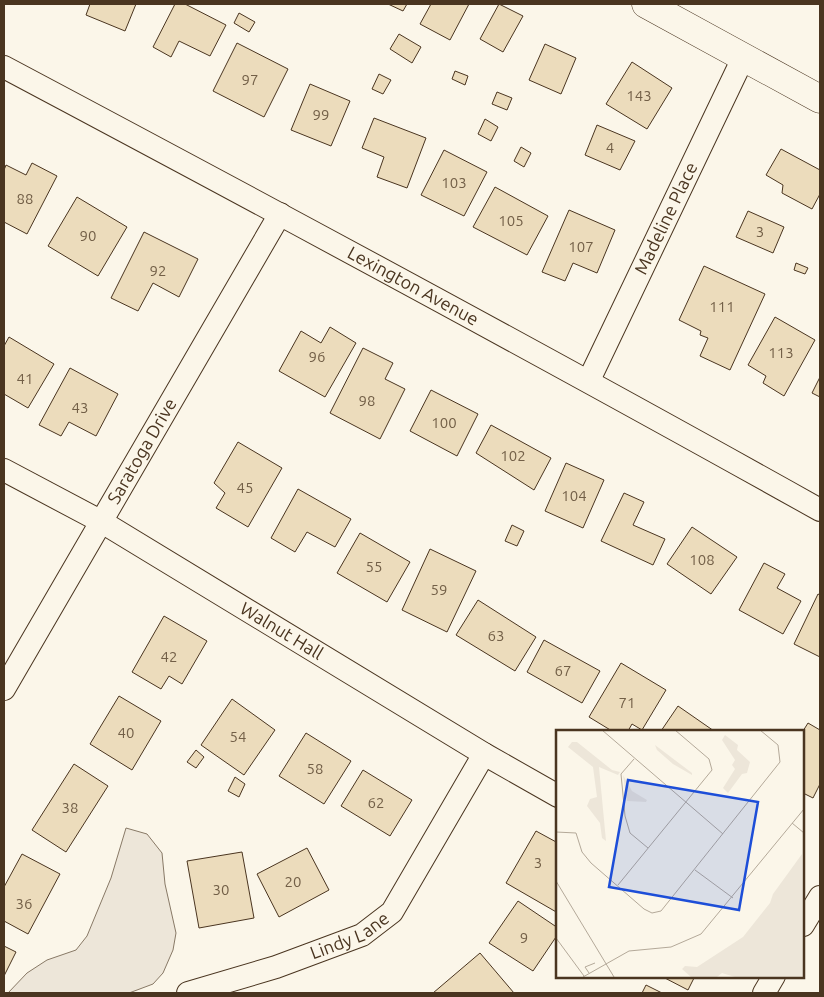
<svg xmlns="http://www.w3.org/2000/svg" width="824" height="997" font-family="Ubuntu,sans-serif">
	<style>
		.green { fill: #ede6d9; stroke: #887966 }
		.building { fill: #ecdcbc; stroke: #4a3520 }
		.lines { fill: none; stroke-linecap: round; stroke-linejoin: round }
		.minor-casing { stroke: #4a3520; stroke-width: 24 }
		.tertiary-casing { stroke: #4a3520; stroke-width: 29 }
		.minor { stroke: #fbf6e9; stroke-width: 22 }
		.tertiary { stroke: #fbf6e9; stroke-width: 28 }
		.labels { text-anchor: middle; stroke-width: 4; stroke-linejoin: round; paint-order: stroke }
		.number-label { font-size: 15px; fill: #725f47 }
		.street-label { font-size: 18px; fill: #4a3520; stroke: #fbf6e9 }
		.inset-road { fill: none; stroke: #b4a999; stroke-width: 1 }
		.view { fill: #1d4ed8; fill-opacity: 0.15; stroke: #1d4ed8; stroke-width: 2.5 }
		.inset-edge { fill: none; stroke: #4a3520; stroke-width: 2.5 }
	</style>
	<rect width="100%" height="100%" fill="#fbf6e9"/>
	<!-- green -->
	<polygon class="green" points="126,828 147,834 162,853 165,884 176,933 173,950 163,973 153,984 129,993 8,993 27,973 47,960 76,950 87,936 111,878"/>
	<!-- building -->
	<g class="building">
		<polygon points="90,4 136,4 125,31 86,15"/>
		<polygon points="175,4 185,4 226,25 210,56 179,41 171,57 153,47"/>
		<polygon points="388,4 407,4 403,11"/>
		<polygon points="431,4 469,4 450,40 420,24"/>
		<polygon points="499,4 523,16 503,52 480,39"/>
		<polygon points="239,13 255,22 249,32 234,23"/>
		<polygon points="399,34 421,47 412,63 390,49"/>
		<polygon points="237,43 288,69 264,117 213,91"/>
		<polygon points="545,44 576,58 561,94 529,80"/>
		<polygon points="632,62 672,88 647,129 606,104"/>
		<polygon points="455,71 468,76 465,85 452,79"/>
		<polygon points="379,74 391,80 383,94 372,89"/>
		<polygon points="310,84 350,101 331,146 291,130"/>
		<polygon points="497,92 512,98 507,110 492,104"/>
		<polygon points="374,118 426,138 407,188 377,177 384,157 362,148"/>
		<polygon points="485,119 498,127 491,141 478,134"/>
		<polygon points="597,125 635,141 620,170 585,155"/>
		<polygon points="521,147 531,153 524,167 514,161"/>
		<polygon points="781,149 820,170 820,194 812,209 782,193 783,185 766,175"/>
		<polygon points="444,150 487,172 464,216 421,195"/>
		<polygon points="32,163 57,176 27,234 4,222 4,170 6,165 26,175"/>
		<polygon points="495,187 548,216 527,255 473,227"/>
		<polygon points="77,197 127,227 98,276 48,246"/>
		<polygon points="569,210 615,230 597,273 573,263 565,281 542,272"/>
		<polygon points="748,211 784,227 773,253 736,237"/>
		<polygon points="144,232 198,259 179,297 153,283 138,311 111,298"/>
		<polygon points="796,263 808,268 805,274 794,270"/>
		<polygon points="704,266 765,294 730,370 700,356 708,338 700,335 701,331 679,320"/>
		<polygon points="775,317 815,340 784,396 763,383 766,376 748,365"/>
		<polygon points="330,327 356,343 325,397 279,371 301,331 321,343"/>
		<polygon points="9,337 54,364 28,408 4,394 4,346"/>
		<polygon points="363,348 393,363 385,379 405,389 380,439 330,413"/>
		<polygon points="70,368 118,394 96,436 69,422 61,436 39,425"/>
		<polygon points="820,377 820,397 812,393"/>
		<polygon points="431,390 478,414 457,456 410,431"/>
		<polygon points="491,425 551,458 534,490 476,453"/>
		<polygon points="238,442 282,468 248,527 216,508 225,493 214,483"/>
		<polygon points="566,463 604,480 583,528 545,511"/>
		<polygon points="298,489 351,519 335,547 307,532 295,552 271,538"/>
		<polygon points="624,493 644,502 633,525 665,539 653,565 601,541"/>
		<polygon points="512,525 524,531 517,546 505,541"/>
		<polygon points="692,527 737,557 711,594 667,564"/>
		<polygon points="360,533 410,562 387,602 337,573"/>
		<polygon points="430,549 476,571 447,632 402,610"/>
		<polygon points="764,563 785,574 777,588 801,601 783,634 739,610"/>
		<polygon points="818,594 820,595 820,657 794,644"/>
		<polygon points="478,600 536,637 515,671 456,635"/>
		<polygon points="164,616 207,641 182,684 169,676 161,689 132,672"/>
		<polygon points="544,640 600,671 582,703 527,672"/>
		<polygon points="621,663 666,690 642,730 632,724 628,731 612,731 589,717"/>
		<polygon points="119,696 161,721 132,770 90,744"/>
		<polygon points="232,699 275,730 244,775 201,745"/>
		<polygon points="678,706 714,731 661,731"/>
		<polygon points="808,723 820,730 820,784 813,798 803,793 803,731"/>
		<polygon points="306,733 351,761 324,804 279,776"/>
		<polygon points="196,750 204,757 196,768 187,762"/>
		<polygon points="74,764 108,786 66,852 32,830"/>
		<polygon points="363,770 412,800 390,836 341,806"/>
		<polygon points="235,777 245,784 239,797 228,791"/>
		<polygon points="536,831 558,843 558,913 506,883"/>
		<polygon points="307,848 329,890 279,917 257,874"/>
		<polygon points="242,852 254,918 199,928 187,861"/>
		<polygon points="22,854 60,874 28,934 4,921 4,887"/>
		<polygon points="518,901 558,928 558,934 533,971 489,943"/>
		<polygon points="4,946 16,952 4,976"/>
		<polygon points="480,953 514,993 433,993"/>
		<polygon points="661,976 695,976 688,990"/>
		<polygon points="646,985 662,993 642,993"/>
	</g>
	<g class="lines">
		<defs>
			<g id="minor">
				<path id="s1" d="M4,67C277,212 550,359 820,510"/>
				<path id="s2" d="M589,380L744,56"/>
				<path id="s3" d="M4,470L102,522L484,754L558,796"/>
				<path id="s4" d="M4,689L280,214"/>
				<polyline points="803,925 820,897"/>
				<path id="s5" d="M188,993L276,967L362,935L392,912L484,754"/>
				<polyline points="764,993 774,976"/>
			</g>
			<polyline id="tertiary" points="646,4 820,99"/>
		</defs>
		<!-- minor casing -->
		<use href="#minor" class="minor-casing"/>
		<!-- tertiary casing -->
		<use href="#tertiary" class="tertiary-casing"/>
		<!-- minor -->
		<use href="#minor" class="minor"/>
		<!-- tertiary -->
		<use href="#tertiary" class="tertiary"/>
	</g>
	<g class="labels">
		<!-- number labels -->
		<g class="number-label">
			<text x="250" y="85">97</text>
			<text x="639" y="101">143</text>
			<text x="321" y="120">99</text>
			<text x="610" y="153">4</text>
			<text x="454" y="188">103</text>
			<text x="25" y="204">88</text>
			<text x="511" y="226">105</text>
			<text x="760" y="237">3</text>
			<text x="88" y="241">90</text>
			<text x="581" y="252">107</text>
			<text x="158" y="276">92</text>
			<text x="722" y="312">111</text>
			<text x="781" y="358">113</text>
			<text x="317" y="362">96</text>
			<text x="25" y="384">41</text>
			<text x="367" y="406">98</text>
			<text x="80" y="413">43</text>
			<text x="444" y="428">100</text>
			<text x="513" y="461">102</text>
			<text x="245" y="493">45</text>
			<text x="574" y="501">104</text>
			<text x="702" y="565">108</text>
			<text x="374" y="572">55</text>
			<text x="439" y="595">59</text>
			<text x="496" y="641">63</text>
			<text x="169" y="662">42</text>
			<text x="563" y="676">67</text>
			<text x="627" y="708">71</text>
			<text x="126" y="738">40</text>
			<text x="238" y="742">54</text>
			<text x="315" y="774">58</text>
			<text x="376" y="808">62</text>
			<text x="70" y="813">38</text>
			<text x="538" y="868">3</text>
			<text x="293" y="887">20</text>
			<text x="221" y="895">30</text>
			<text x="24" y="909">36</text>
			<text x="524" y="943">9</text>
		</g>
		<!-- street labels -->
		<g class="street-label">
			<text dy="6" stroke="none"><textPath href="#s2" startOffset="179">Madeline Place</textPath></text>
			<text dy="6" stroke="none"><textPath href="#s1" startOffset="464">Lexington Avenue</textPath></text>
			<text dy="6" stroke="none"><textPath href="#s4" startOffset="275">Saratoga Drive</textPath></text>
			<text dy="6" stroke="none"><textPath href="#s3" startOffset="321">Walnut Hall</textPath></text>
			<text dy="6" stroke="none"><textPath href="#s5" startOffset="172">Lindy Lane</textPath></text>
		</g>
	</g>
	<!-- overview -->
	<g transform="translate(556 730)">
		<rect width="248" height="248" fill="#fbf6e9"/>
		<path d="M169,5L182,15L181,20L194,32L191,43L186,44L172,63L167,58L179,39L176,35L179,30L166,10ZM16,12H21L56,40L64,42L62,45L43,37L50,111L46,108L44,93L31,76L34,69L41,67L37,37L12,17ZM99,15L136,43V45L117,34L101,20ZM67,45L76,61L91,70L90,72L71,71ZM246,124L247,247H179L166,243L161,247H135L126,239L129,236L141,237L187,207L214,173L217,164Z" fill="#ede6d9"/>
		<path class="inset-road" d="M46,0L167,104M78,29L65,44L69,86L74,103L92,118M236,93L248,103M0,102L20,103L26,122L35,133L88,179L96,183L105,181L224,32L222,15L204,0M139,140L177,168M0,151L58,247M62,155L156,40L153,29L119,0M0,208L28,246M33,243L29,237L39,233M27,247L73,221L115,217L145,204L248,79"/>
		<path class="view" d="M72,50L202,72L183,180L53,157Z"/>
		<rect width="248" height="248" class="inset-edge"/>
	</g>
	<!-- border -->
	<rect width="824" height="997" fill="none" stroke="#4a3520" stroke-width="10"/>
</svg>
